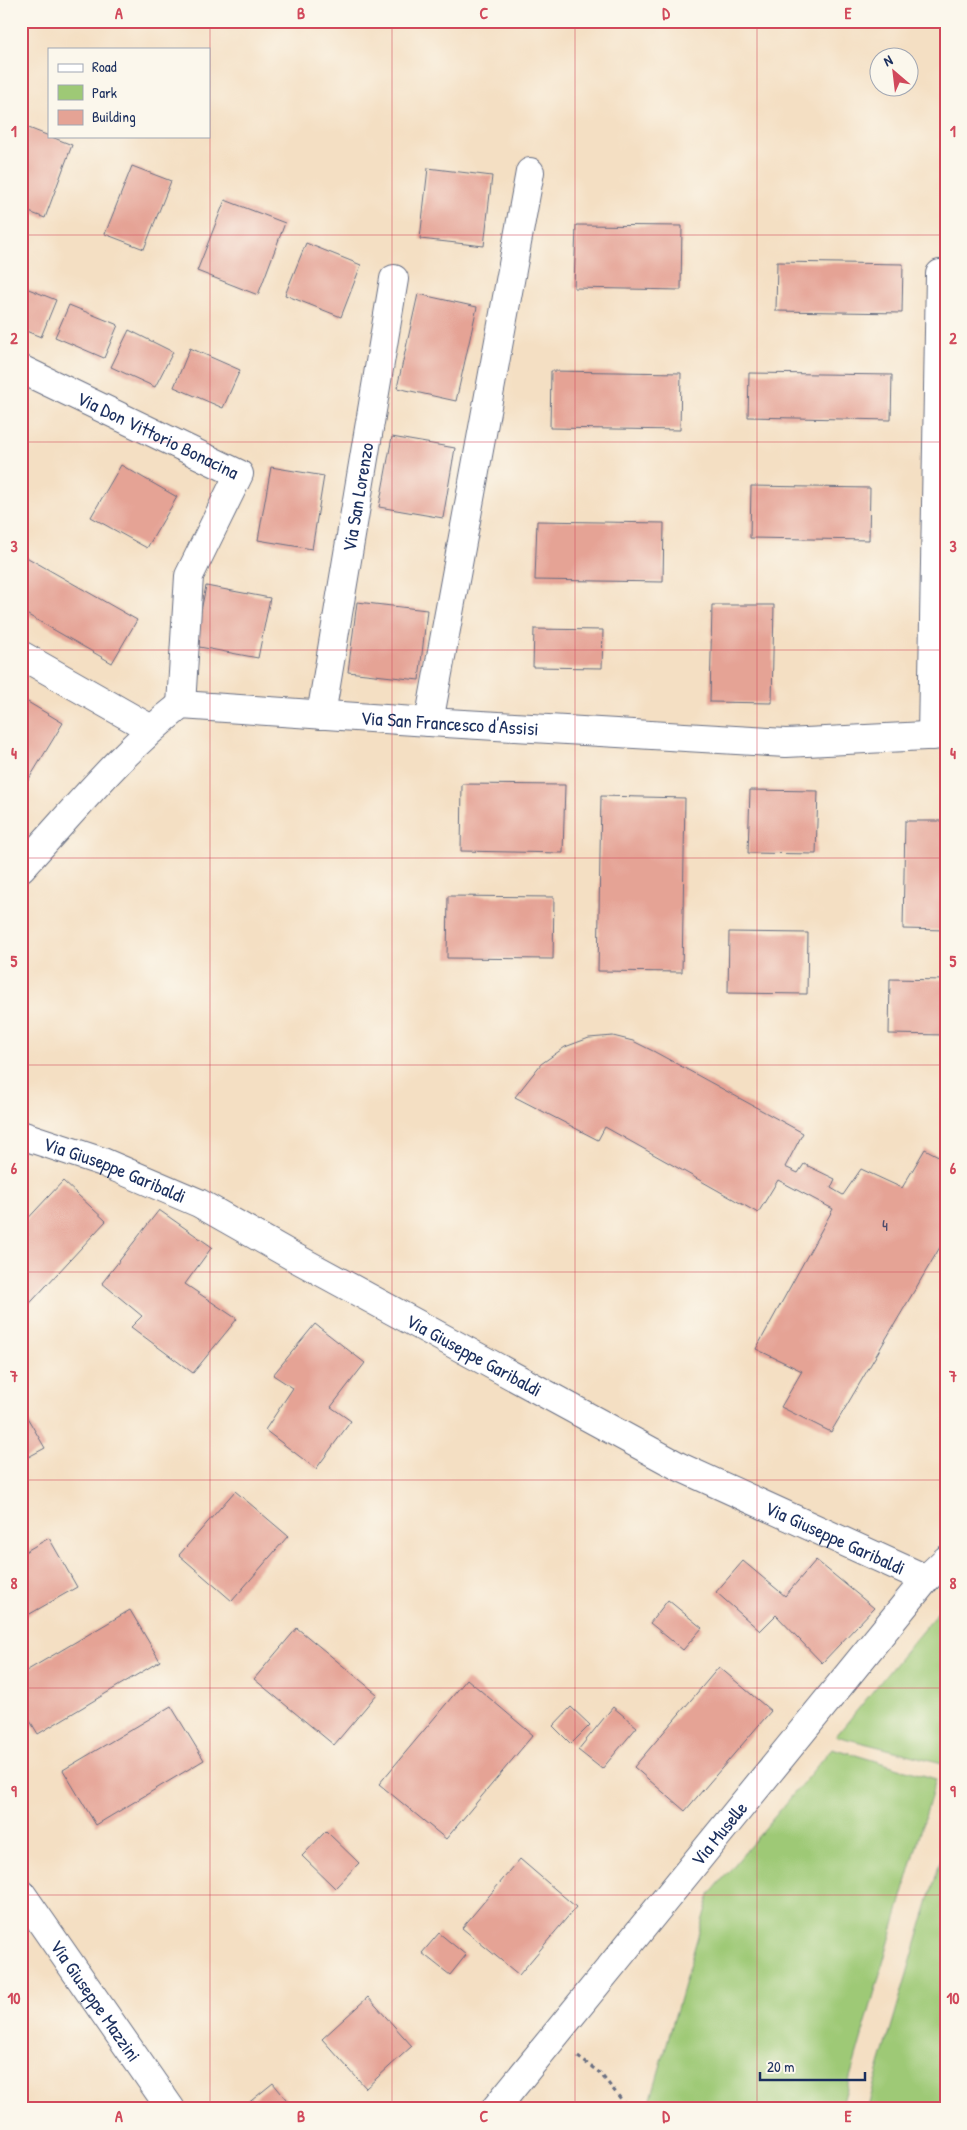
<svg xmlns="http://www.w3.org/2000/svg" width="967" height="2130" font-family="'Patrick Hand',sans-serif">
	<style>
		.green { fill: #9ec976; stroke: #5c7c6a }
		.building { fill: #e5a395 }
		.lines { fill: none; stroke-linecap: round; stroke-linejoin: round }
		.minor-casing { stroke: #676d81; stroke-width: 30 }
		.path { stroke: #676d81; stroke-width: 3; stroke-dasharray: 4 4; stroke-linecap: butt }
		.minor { stroke: #fff; stroke-width: 28 }
		.grid { fill: none; stroke: #d1495b; stroke-width: 1; stroke-opacity: 0.55 }
		.labels { text-anchor: middle; stroke-width: 4; stroke-linejoin: round; paint-order: stroke }
		.number-label { font-size: 16px; fill: #4e4c6c }
		.street-label { font-size: 19px; fill: #1b2f5e; stroke: #fbf7ec }
		.neatline { fill: none; stroke: #d1495b; stroke-width: 2 }
		.grid-label { font-size: 16px; text-anchor: middle; font-weight: bold; fill: #d1495b }
	</style>
	<rect width="100%" height="100%" fill="#fbf7ec"/>
	<filter id="ink" filterUnits="userSpaceOnUse"><feTurbulence type="fractalNoise" baseFrequency=".02" numOctaves="2"/><feDisplacementMap in="SourceGraphic" scale="10" xChannelSelector="R" yChannelSelector="G"/><feConvolveMatrix kernelMatrix="1 2 1 2 8 2 1 2 1" color-interpolation-filters="sRGB"/></filter>
	<filter id="wash" filterUnits="userSpaceOnUse"><feTurbulence type="fractalNoise" baseFrequency=".0096" numOctaves="4" result="noise"/><feDisplacementMap in="SourceGraphic" scale="20" xChannelSelector="R" yChannelSelector="G"/><feGaussianBlur stdDeviation="1.12" result="paint"/><feColorMatrix in="noise" values="0 0 0 0 0 0 0 0 0 0 0 0 0 0 0 0 0 1.4 0 .05"/><feComposite in="paint" operator="in"/></filter>
	<g filter="url(#wash)">
		<rect width="100%" height="100%" fill="#f4dfc3"/>
		<!-- green -->
		<g class="green">
			<polygon points="946,1602 946,1764 836,1736 932,1619"/>
			<polygon points="832,1748 936,1779 841,2109 648,2109 710,1894"/>
			<polygon points="946,1842 946,2109 867,2109"/>
		</g>
		<g id="blocks">
			<!-- building -->
			<g class="building">
				<polygon points="21,125 72,145 45,218 21,209"/>
				<polygon points="132,166 171,181 144,249 105,234"/>
				<polygon points="428,168 492,176 484,246 420,239"/>
				<polygon points="225,200 285,223 258,295 197,271"/>
				<polygon points="576,225 682,226 681,290 574,288"/>
				<polygon points="306,243 361,265 341,317 285,295"/>
				<polygon points="777,262 903,264 902,313 776,311"/>
				<polygon points="21,286 56,300 41,337 21,329"/>
				<polygon points="418,294 477,307 456,401 397,388"/>
				<polygon points="69,305 118,325 104,358 55,337"/>
				<polygon points="129,330 173,352 155,387 111,367"/>
				<polygon points="190,348 240,370 223,408 174,387"/>
				<polygon points="551,371 681,373 680,430 550,428"/>
				<polygon points="749,373 892,375 891,420 748,417"/>
				<polygon points="392,437 455,448 443,518 379,507"/>
				<polygon points="121,465 177,497 147,548 91,517"/>
				<polygon points="271,467 324,476 312,549 258,540"/>
				<polygon points="751,486 870,488 869,540 750,538"/>
				<polygon points="537,521 664,523 663,582 535,580"/>
				<polygon points="21,554 137,620 112,663 21,611"/>
				<polygon points="206,586 270,598 258,658 194,646"/>
				<polygon points="357,602 427,610 419,680 348,672"/>
				<polygon points="712,605 774,605 772,703 710,702"/>
				<polygon points="534,629 603,630 602,668 533,667"/>
				<polygon points="21,698 63,723 21,792"/>
				<polygon points="462,784 565,785 563,853 461,851"/>
				<polygon points="750,790 818,791 816,854 748,853"/>
				<polygon points="601,796 685,798 682,972 598,971"/>
				<polygon points="905,821 946,821 946,930 903,929"/>
				<polygon points="448,896 554,897 553,959 447,958"/>
				<polygon points="729,932 808,933 807,994 728,993"/>
				<polygon points="890,979 946,980 946,1035 889,1034"/>
				<polygon points="613,1036 633,1041 655,1052 803,1133 785,1167 798,1173 804,1164 835,1179 831,1188 843,1195 861,1169 902,1188 925,1149 946,1160 946,1237 831,1432 781,1407 802,1371 756,1349 833,1209 778,1180 758,1213 605,1127 598,1140 515,1097 541,1064 565,1047 589,1038"/>
				<polygon points="63,1181 106,1221 21,1313 21,1226"/>
				<polygon points="159,1210 212,1247 185,1284 237,1319 193,1373 131,1327 142,1316 102,1283"/>
				<polygon points="315,1324 365,1363 331,1407 351,1421 316,1469 265,1430 293,1388 273,1375"/>
				<polygon points="21,1407 45,1448 21,1461"/>
				<polygon points="235,1491 288,1536 232,1601 179,1555"/>
				<polygon points="49,1538 77,1587 21,1619 21,1554"/>
				<polygon points="816,1560 874,1608 822,1663 776,1615 760,1631 716,1592 743,1561 785,1596"/>
				<polygon points="668,1600 702,1628 683,1650 650,1623"/>
				<polygon points="130,1610 160,1661 38,1734 21,1706 21,1674"/>
				<polygon points="297,1628 377,1694 334,1745 254,1679"/>
				<polygon points="719,1667 771,1711 685,1811 634,1767"/>
				<polygon points="467,1679 533,1735 446,1839 379,1784"/>
				<polygon points="171,1706 204,1760 96,1825 63,1770"/>
				<polygon points="571,1707 590,1725 571,1744 553,1726"/>
				<polygon points="613,1707 637,1727 602,1769 578,1750"/>
				<polygon points="326,1831 359,1863 335,1888 302,1856"/>
				<polygon points="520,1859 576,1907 519,1975 462,1928"/>
				<polygon points="439,1933 466,1955 450,1975 422,1953"/>
				<polygon points="368,1997 412,2046 366,2088 322,2039"/>
				<polygon points="273,2083 294,2109 241,2109"/>
			</g>
		</g>
	</g>
	<g filter="url(#ink)">
		<use href="#blocks" fill-opacity="0" stroke="#676d81" stroke-width="1"/>
		<g class="lines">
			<defs>
				<g id="minor">
					<path id="s1" d="M21,369L239,474L189,576L181,705"/>
					<polyline points="21,655 151,729"/>
					<path id="s2" d="M321,715L394,279"/>
					<polyline points="429,722 530,172"/>
					<polyline points="932,736 940,274"/>
					<path id="s3" d="M21,868C73,812 121,752 181,705L429,722L786,743L946,735"/>
					<path id="s4" d="M21,1135L103,1162L199,1203L294,1257L680,1467L926,1579"/>
					<path id="s5" d="M21,1893L171,2109"/>
					<path id="s6" d="M495,2109L926,1579L946,1560"/>
				</g>
			</defs>
			<!-- minor casing -->
			<use href="#minor" class="minor-casing"/>
			<!-- path -->
			<polyline class="path" points="578,2057 600,2073 629,2109"/>
			<!-- minor -->
			<use href="#minor" class="minor"/>
		</g>
	</g>
	<!-- grid -->
	<path class="grid" d="M210,21V2109M392,21V2109M575,21V2109M757,21V2109M21,235H946M21,442H946M21,650H946M21,858H946M21,1065H946M21,1272H946M21,1480H946M21,1688H946M21,1895H946"/>
	<g class="labels">
		<!-- number labels -->
		<g class="number-label">
			<text x="885" y="1231">4</text>
		</g>
		<!-- street labels -->
		<g class="street-label">
			<text dy="7" stroke="none"><textPath href="#s1" startOffset="152">Via Don Vittorio Bonacina</textPath></text>
			<text dy="7" stroke="none"><textPath href="#s2" startOffset="221">Via San Lorenzo</textPath></text>
			<text dy="7" stroke="none"><textPath href="#s3" startOffset="498">Via San Francesco d'Assisi</textPath></text>
			<text dy="7" stroke="none"><textPath href="#s4" startOffset="100">Via Giuseppe Garibaldi</textPath></text>
			<text dy="7" stroke="none"><textPath href="#s4" startOffset="505">Via Giuseppe Garibaldi</textPath></text>
			<text dy="7" stroke="none"><textPath href="#s4" startOffset="910">Via Giuseppe Garibaldi</textPath></text>
			<text dy="7" stroke="none"><textPath href="#s6" startOffset="355">Via Muselle</textPath></text>
			<text dy="7" stroke="none"><textPath href="#s5" startOffset="131">Via Giuseppe Mazzini</textPath></text>
		</g>
	</g>
	<!-- margin -->
	<rect width="967" height="2130" fill="none" stroke="#fbf7ec" stroke-width="55"/>
	<!-- legend -->
	<rect x="48" y="48" width="162" height="90" fill="#fbf7ec" stroke="#a1a7b3"/>
	<rect x="58" y="64" width="25" height="8" fill="#ffffff" stroke="#a1a7b3"/>
	<text x="92" y="72" font-size="15" fill="#1b2f5e">Road</text>
	<rect x="58" y="85" width="25" height="15" fill="#9ec976" stroke="#a1a7b3"/>
	<text x="92" y="98" font-size="15" fill="#1b2f5e">Park</text>
	<rect x="58" y="110" width="25" height="15" fill="#e5a395" stroke="#a1a7b3"/>
	<text x="92" y="122" font-size="15" fill="#1b2f5e">Building</text>
	<!-- north arrow -->
	<g transform="translate(894 72) rotate(332)"><circle r="24" fill="#fbf7ec" stroke="#a1a7b3"/>
	<path d="M0-4L9 19L0 12L-9 19Z" fill="#d1495b"/>
	<text y="-8" font-size="14" font-weight="bold" text-anchor="middle" fill="#1b2f5e">N</text>
	</g>
	<!-- scale -->
	<path d="M760 2072v8h105v-8" fill="none" stroke="#1b2f5e" stroke-width="2.5"/>
	<text x="767" y="2072" font-size="15" fill="#1b2f5e" stroke="#fbf7ec" stroke-width="4" paint-order="stroke">20 m</text>
	<rect x="28" y="28" width="912" height="2074" class="neatline"/>
	<g class="grid-label">
		<text x="119" y="19">A</text>
		<text x="301" y="19">B</text>
		<text x="484" y="19">C</text>
		<text x="666" y="19">D</text>
		<text x="848" y="19">E</text>
		<text x="14" y="137">1</text>
		<text x="953" y="137">1</text>
		<text x="14" y="344">2</text>
		<text x="953" y="344">2</text>
		<text x="14" y="552">3</text>
		<text x="953" y="552">3</text>
		<text x="14" y="759">4</text>
		<text x="953" y="759">4</text>
		<text x="14" y="967">5</text>
		<text x="953" y="967">5</text>
		<text x="14" y="1174">6</text>
		<text x="953" y="1174">6</text>
		<text x="14" y="1382">7</text>
		<text x="953" y="1382">7</text>
		<text x="14" y="1589">8</text>
		<text x="953" y="1589">8</text>
		<text x="14" y="1797">9</text>
		<text x="953" y="1797">9</text>
		<text x="14" y="2004">10</text>
		<text x="953" y="2004">10</text>
		<text x="119" y="2122">A</text>
		<text x="301" y="2122">B</text>
		<text x="484" y="2122">C</text>
		<text x="666" y="2122">D</text>
		<text x="848" y="2122">E</text>
	</g>
</svg>
